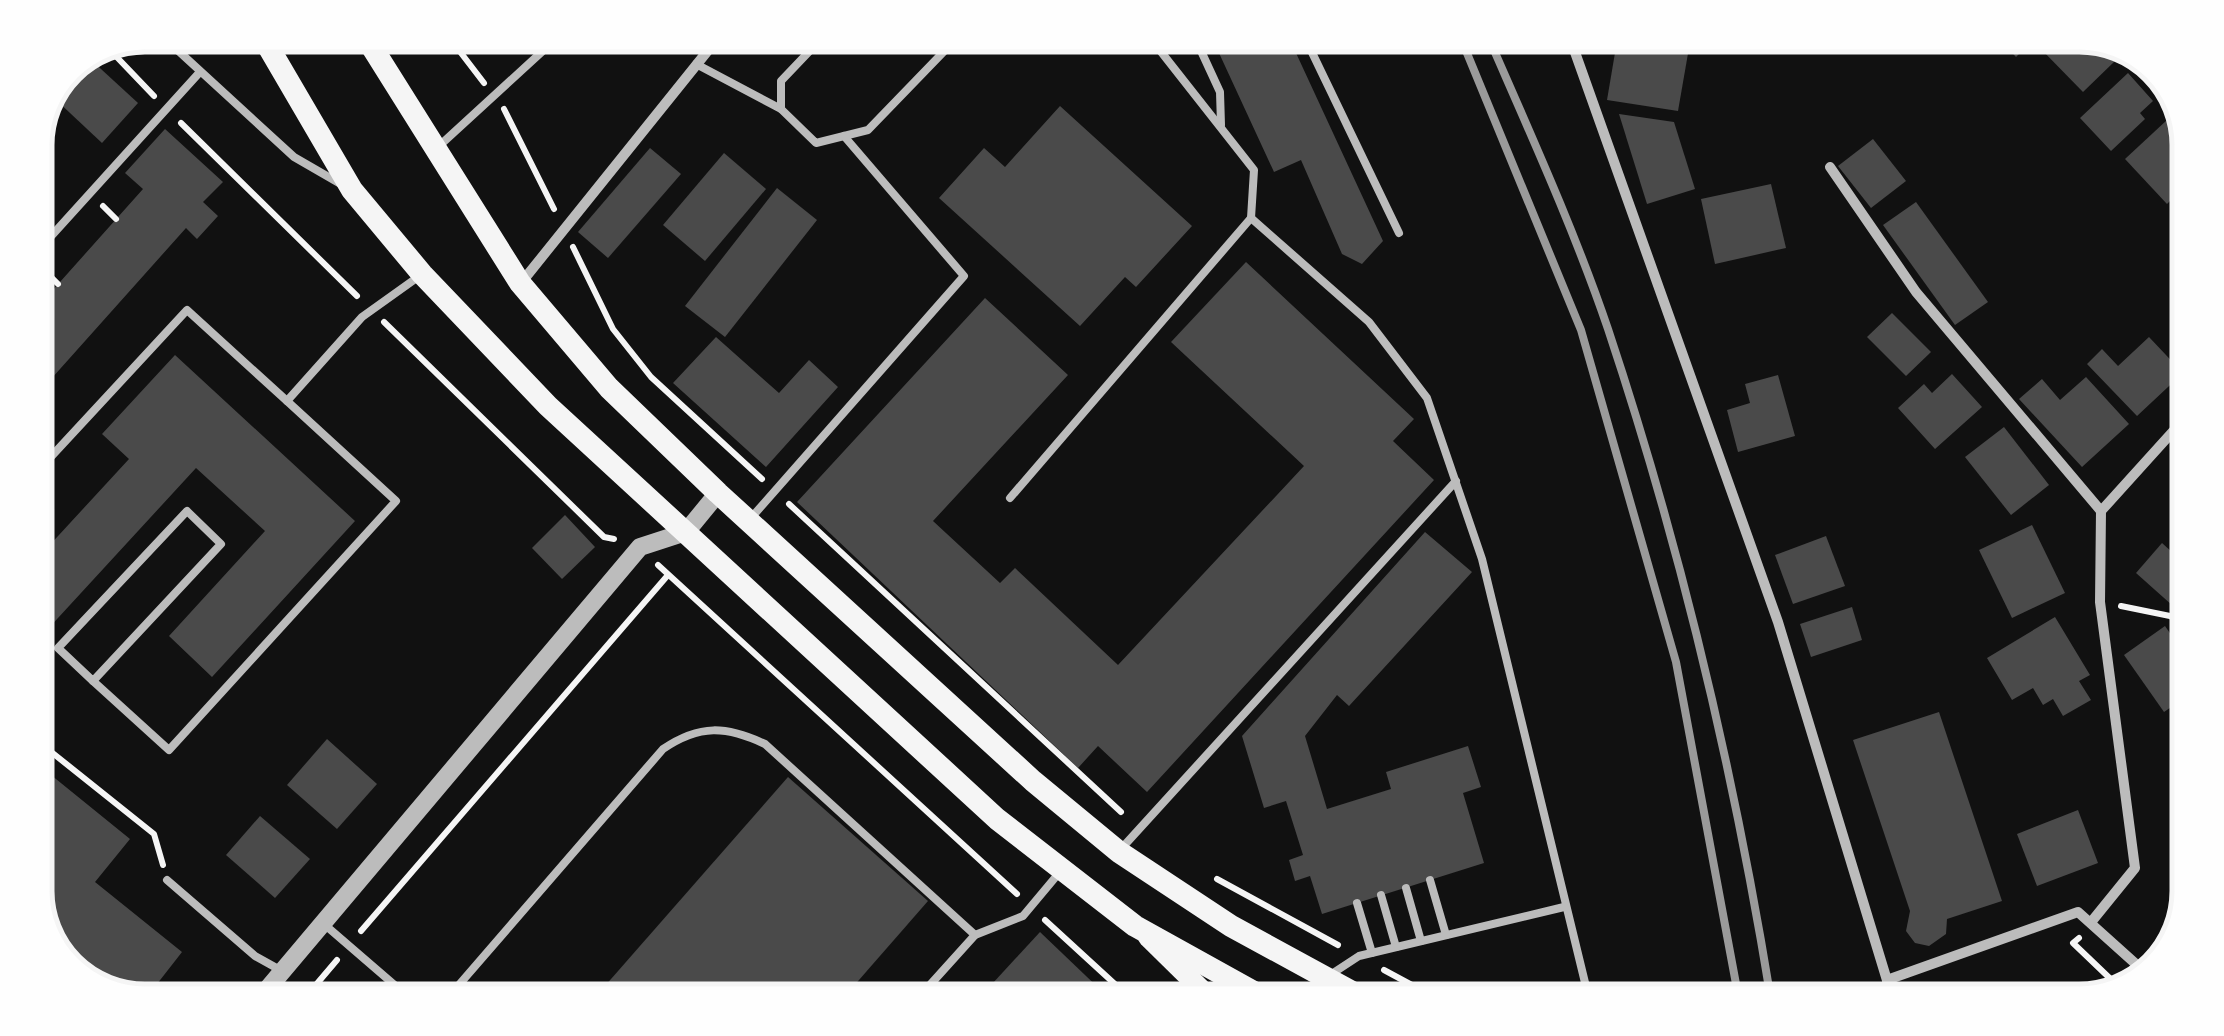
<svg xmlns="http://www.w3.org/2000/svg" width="2224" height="1036" font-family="'Golos Text',sans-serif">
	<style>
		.building { fill: #4a4a4a }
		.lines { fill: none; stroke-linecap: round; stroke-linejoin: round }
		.path { stroke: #f5f5f5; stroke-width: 6 }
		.service { stroke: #bcbcbc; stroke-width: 8 }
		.minor { stroke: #bcbcbc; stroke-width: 10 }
		.tertiary { stroke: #bcbcbc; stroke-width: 18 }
		.secondary { stroke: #f5f5f5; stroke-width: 20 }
		.primary { stroke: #f5f5f5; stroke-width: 22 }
		.rail { stroke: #9a9a9a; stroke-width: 8 }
		.rim { fill: none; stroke: #f5f5f5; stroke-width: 5 }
	</style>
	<rect width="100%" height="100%" fill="#111"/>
	<!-- building -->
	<g class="building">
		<polygon points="628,37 654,37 643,50"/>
		<polygon points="1213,40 1290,40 1383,241 1362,264 1342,254 1301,160 1274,172"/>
		<polygon points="1617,41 1690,42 1678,111 1607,100"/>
		<polygon points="2003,43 2030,43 2016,57"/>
		<polygon points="2043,43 2100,44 2116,60 2083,92 2039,47"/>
		<polygon points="89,58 138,103 102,143 54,98 68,67"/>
		<polygon points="2128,73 2153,101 2140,113 2145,119 2111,151 2080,118"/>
		<polygon points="1060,106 1192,226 1136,287 1125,277 1080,326 939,198 984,148 1005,167"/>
		<polygon points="1619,114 1674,122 1695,189 1647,204"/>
		<polygon points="2167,120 2189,143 2188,183 2167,204 2125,159"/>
		<polygon points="165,129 223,182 203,202 218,216 197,239 186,228 35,397 35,310 143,189 125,173"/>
		<polygon points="1873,139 1906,181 1871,208 1838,166"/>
		<polygon points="650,148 681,174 608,258 578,232"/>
		<polygon points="724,153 766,189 705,261 663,225"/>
		<polygon points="1771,184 1786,248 1715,264 1701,199"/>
		<polygon points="777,188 817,220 725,337 685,306"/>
		<polygon points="1916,202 1988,302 1955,325 1883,225"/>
		<polygon points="1246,262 1414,419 1393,441 1434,480 1147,792 1098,746 1078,768 797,502 985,298 1068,375 933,521 1000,583 1015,568 1118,665 1304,466 1171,342"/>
		<polygon points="1892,313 1931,352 1906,376 1867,337"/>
		<polygon points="716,337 779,393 809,360 838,387 766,467 673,383"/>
		<polygon points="2149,337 2183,373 2137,416 2087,364 2102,349 2118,366"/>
		<polygon points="175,355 355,521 212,677 169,636 265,531 196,468 35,643 35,561 129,459 102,434"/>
		<polygon points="1952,374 1982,407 1935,449 1898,408 1924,384 1932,393"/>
		<polygon points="1778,375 1795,436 1738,452 1727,410 1750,403 1745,384"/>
		<polygon points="2086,377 2129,424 2082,467 2019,399 2042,379 2060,400"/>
		<polygon points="2004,427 2049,485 2011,515 1965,457"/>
		<polygon points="565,515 595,547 562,579 532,548"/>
		<polygon points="2032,525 2065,593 2012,618 1979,550"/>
		<polygon points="1425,532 1472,572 1349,706 1337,695 1305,736 1327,809 1391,789 1386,772 1468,746 1481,787 1463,793 1484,863 1322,914 1310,876 1295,881 1289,860 1303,855 1286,801 1264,808 1242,736"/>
		<polygon points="1826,536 1845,586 1793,604 1775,555"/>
		<polygon points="2162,543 2184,563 2182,614 2136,573"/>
		<polygon points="1852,607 1862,640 1811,657 1800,624"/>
		<polygon points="2055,617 2090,675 2079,681 2091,700 2063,716 2053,699 2043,705 2033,688 2012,700 1987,658"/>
		<polygon points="2165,626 2183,652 2183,699 2164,712 2124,655"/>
		<polygon points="1939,712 2002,901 1947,919 1946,934 1929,946 1915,943 1906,931 1910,911 1853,740"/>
		<polygon points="327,739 377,784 337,829 287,785"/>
		<polygon points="35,762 130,839 95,882 182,952 150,993 118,992 53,940 51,943 35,898 35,891 53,869 35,854"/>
		<polygon points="788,777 928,901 845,996 597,995"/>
		<polygon points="2078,810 2098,863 2037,886 2017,834"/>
		<polygon points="260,816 310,859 275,898 226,855"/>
		<polygon points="1040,932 1108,997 981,996"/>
		<polygon points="2080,987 2101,994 2076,1001"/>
	</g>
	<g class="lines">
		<!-- path -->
		<g class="path">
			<polyline points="448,36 484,83"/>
			<polyline points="110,50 154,96"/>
			<polyline points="504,109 554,209"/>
			<polyline points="181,123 357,296"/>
			<polyline points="103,206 116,219"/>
			<polyline points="573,247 613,329 651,377 762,479"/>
			<polyline points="45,271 58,284"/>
			<polyline points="384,322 604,537 614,539"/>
			<polyline points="789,504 1121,812"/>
			<polyline points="658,565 1017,894"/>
			<polyline points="2121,606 2170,616 2184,625"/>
			<polyline points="35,739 154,834 163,865"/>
			<polyline points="1217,879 1338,945"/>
			<polyline points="1045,920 1129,997"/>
			<polyline points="361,931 668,575"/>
			<polyline points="2079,938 2073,943 2120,988"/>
			<polyline points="1384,970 1436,998"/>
			<polyline points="309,993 337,960"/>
		</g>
		<!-- service -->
		<g class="service">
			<polyline points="161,35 294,157 339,183"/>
			<polyline points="822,38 781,81 781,109 816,143 868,130 956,39"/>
			<polyline points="1196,40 1220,92 1221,125"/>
			<polyline points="1306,40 1399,233"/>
			<polyline points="696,64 781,109"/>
			<polyline points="438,147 558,37"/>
			<polyline points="1251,218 1369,322 1427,398 1482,559 1589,999"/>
			<polyline points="35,254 199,73"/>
			<polyline points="35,474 187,310 287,401"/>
			<polyline points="1010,498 1251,218 1254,170 1151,39"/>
			<polygon points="187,511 221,544 93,681 58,648"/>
			<polyline points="751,518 964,276 844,136"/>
			<polyline points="93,681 169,750 396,501 287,401 362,317 418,277"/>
			<polyline points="1121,849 1456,481"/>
			<polyline points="167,880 255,956 282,971"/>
			<polyline points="1430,880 1446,935"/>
			<polyline points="1406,888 1421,941"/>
			<polyline points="1381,895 1396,947"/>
			<polyline points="1357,903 1372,953"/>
			<polyline points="325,925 405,994"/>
			<polyline points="1330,975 1359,956 1564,907"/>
			<path d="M451,994L663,749C700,724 726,726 765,744L975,935"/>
			<polyline points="920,996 975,935 1023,916 1059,873"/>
		</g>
		<!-- minor -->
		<g class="minor">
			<polyline points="1571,41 1778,622 1893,1000"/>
			<polyline points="1830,167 1916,292 2101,511"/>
			<polyline points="521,283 718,38"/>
			<polyline points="2092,921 2135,868 2100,602 2101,511 2186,417"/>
			<polyline points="1887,980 2078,912 2147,974"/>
		</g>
		<!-- tertiary -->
		<polyline class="tertiary" points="264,993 640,547 686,532 718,493"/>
		<!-- secondary -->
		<polyline class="secondary" points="1148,937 1209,997"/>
		<!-- primary -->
		<g class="primary">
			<polyline points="262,36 352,190 422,274 548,406 997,819 1135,926 1263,997"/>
			<polyline points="365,36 520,283 609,388 718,493 1033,781 1119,852 1231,926 1363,998"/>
		</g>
		<!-- rail -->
		<g class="rail">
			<polyline points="1462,41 1581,330 1676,662 1739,1000"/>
			<path d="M1490,41C1531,135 1575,232 1608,329C1681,548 1734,772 1771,1000"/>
		</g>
	</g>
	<!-- crop -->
	<path d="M0 0H2224V1036H0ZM145 52H2079A93 93 0 0 1 2172 145V891A93 93 0 0 1 2079 984H145A93 93 0 0 1 52 891V145A93 93 0 0 1 145 52Z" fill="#fefefe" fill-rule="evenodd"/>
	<path class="rim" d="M145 52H2079A93 93 0 0 1 2172 145V891A93 93 0 0 1 2079 984H145A93 93 0 0 1 52 891V145A93 93 0 0 1 145 52Z"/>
</svg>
